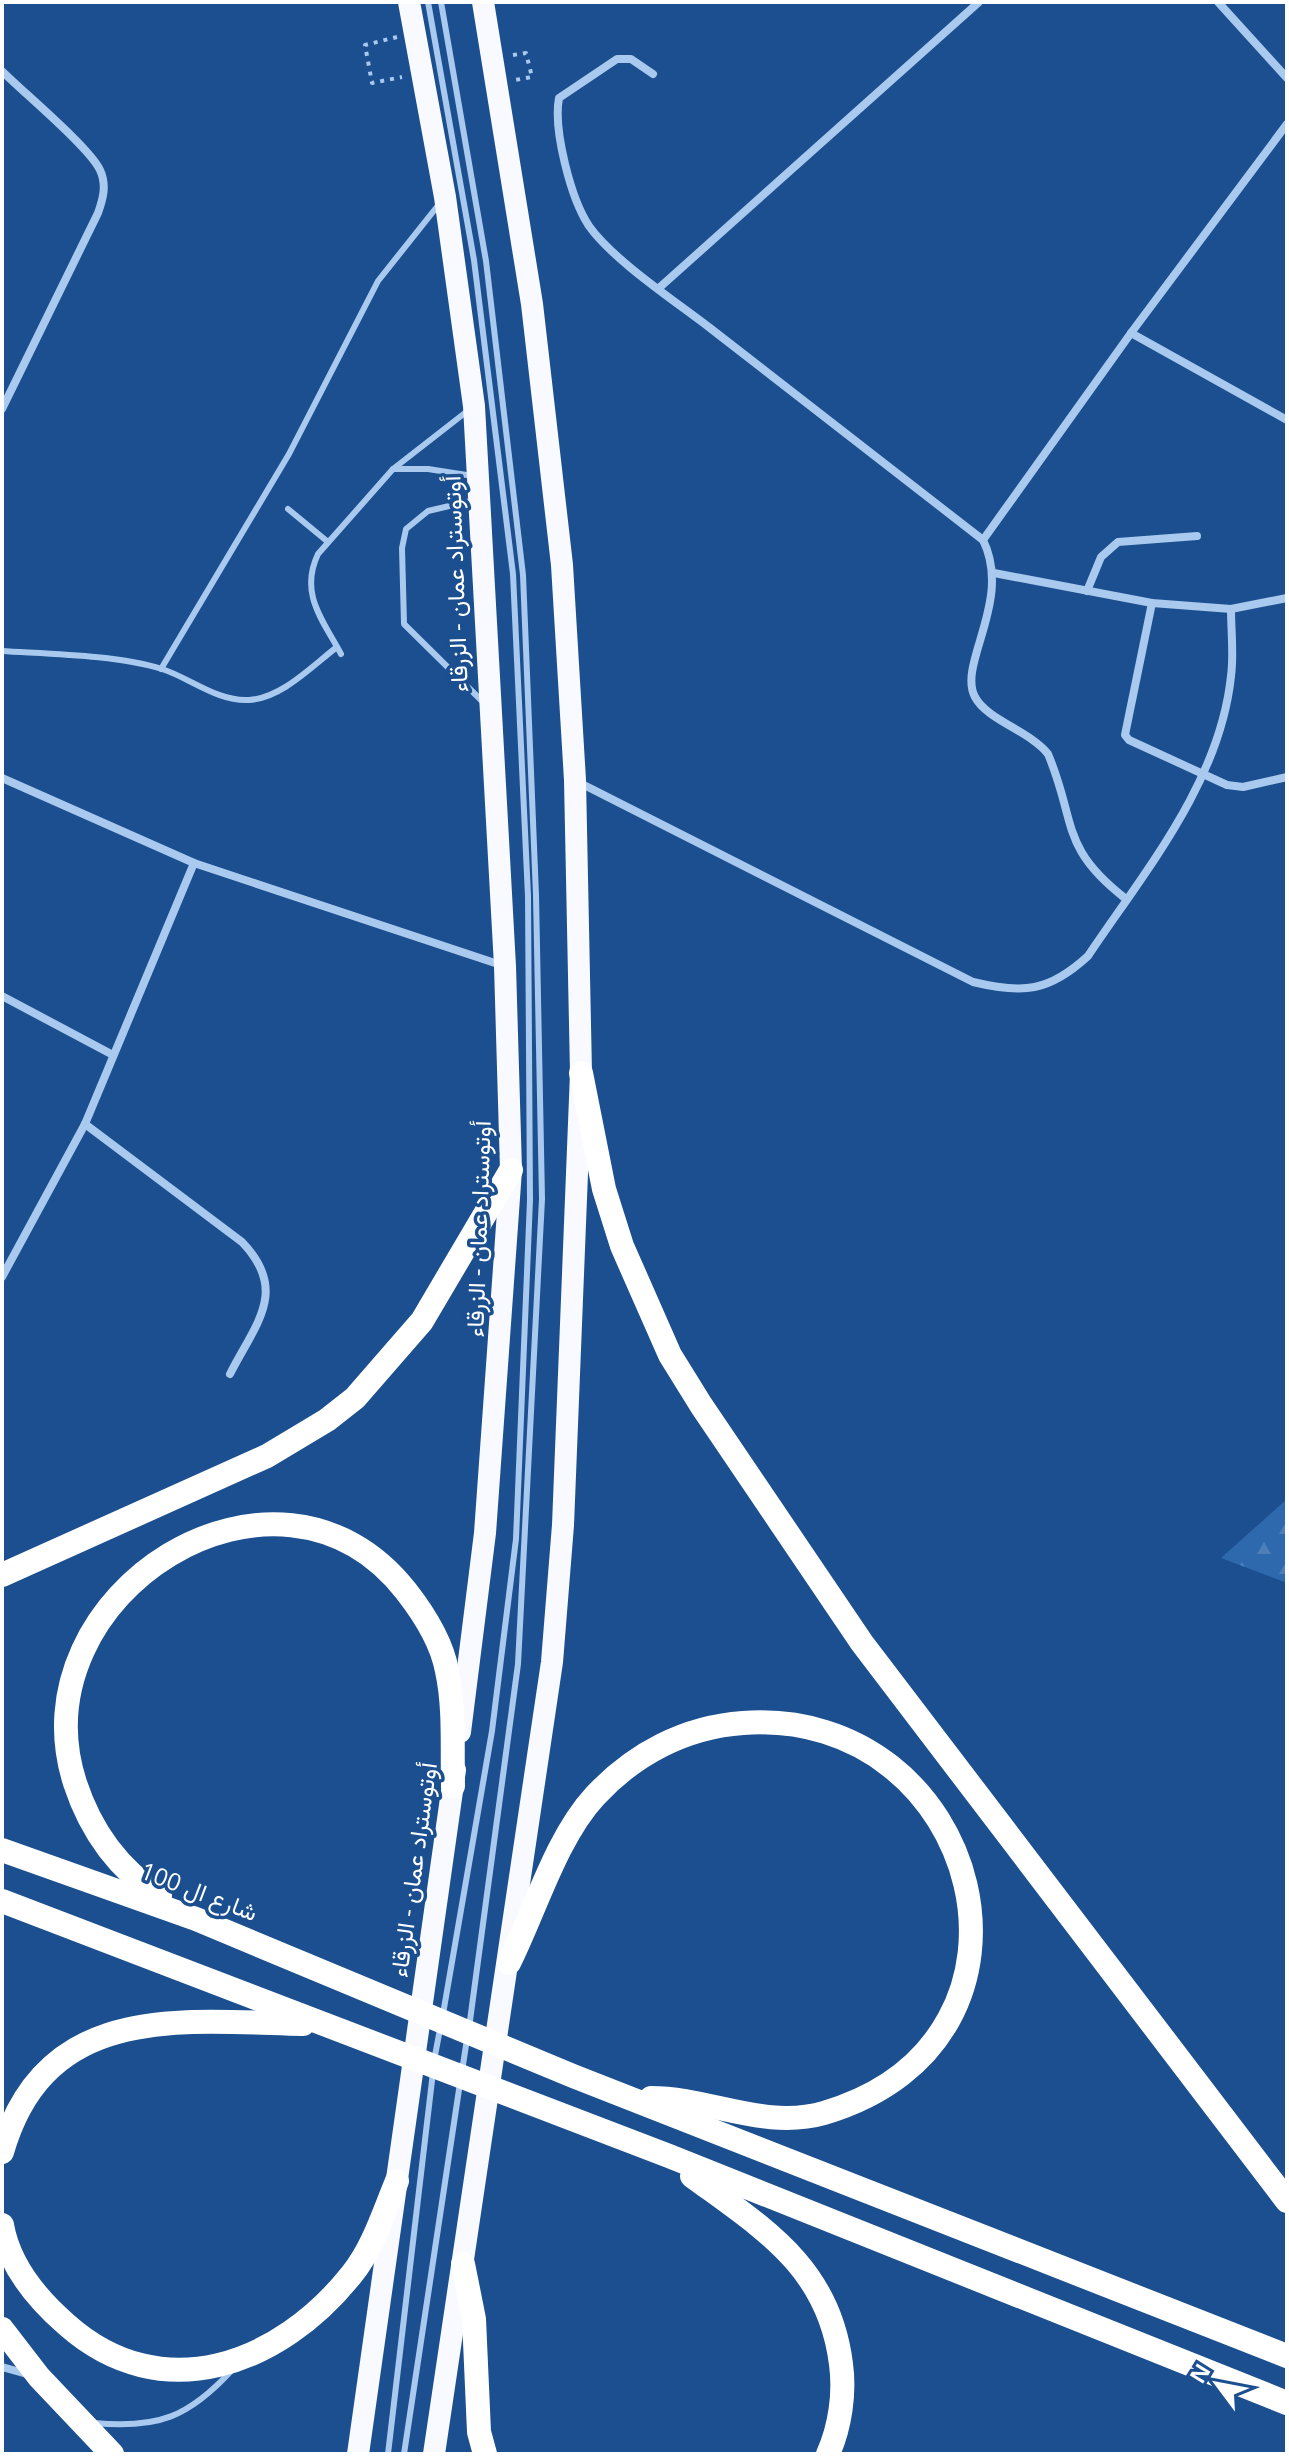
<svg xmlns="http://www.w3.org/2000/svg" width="1289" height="2456" font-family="'Open Sans',Vazirmatn,sans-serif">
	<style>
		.forest { fill: url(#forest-firs) }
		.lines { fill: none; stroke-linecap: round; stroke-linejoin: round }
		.path { stroke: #a9c9ee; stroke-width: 4; stroke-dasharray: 4 6; stroke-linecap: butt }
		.service { stroke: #a9c9ee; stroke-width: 6 }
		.minor { stroke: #a9c9ee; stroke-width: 8 }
		.trunk { stroke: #f8faff; stroke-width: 22 }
		.motorway { stroke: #fff; stroke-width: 24 }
		.labels { text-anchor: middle; stroke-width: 7; stroke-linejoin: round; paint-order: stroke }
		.street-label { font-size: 24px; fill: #fff; stroke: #1b4f8f }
	</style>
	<defs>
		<pattern id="forest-firs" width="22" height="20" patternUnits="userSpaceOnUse" patternTransform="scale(2)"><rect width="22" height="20" fill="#2e69ad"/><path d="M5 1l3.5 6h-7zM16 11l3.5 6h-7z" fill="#4d80b9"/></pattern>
	</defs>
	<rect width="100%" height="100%" fill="#1b4f8f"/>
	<!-- forest -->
	<polygon class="forest" points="1287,1499 1287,1583 1221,1558"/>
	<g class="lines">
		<!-- path -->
		<g class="path">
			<polyline points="397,37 365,45 372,83 402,77"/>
			<polyline points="513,55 526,53 532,77 515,80"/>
		</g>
		<!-- service -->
		<g class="service">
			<polyline points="428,2 474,260 513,574 528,896 530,1200 516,1539 492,1731 443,2014"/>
			<polyline points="441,2 486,261 523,575 536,895 542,1199 518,1664 469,2028"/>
			<polyline points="393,469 428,469 473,476"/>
			<polyline points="475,500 428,511 406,529 402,548 404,624 483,702"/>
			<polyline points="288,509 328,542"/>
			<path d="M2,651C49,654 117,655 162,669C190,678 218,702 249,700C282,698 312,666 337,647"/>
			<path d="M341,654C323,620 299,594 318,554L393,469L470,409"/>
			<polyline points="161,669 289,454 378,281 440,203"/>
			<polyline points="434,2061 440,2029"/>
			<polyline points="462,2071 467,2039"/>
			<path d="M94,2423C158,2429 189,2417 232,2370"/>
			<polyline points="388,2454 433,2072"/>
			<polyline points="404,2454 460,2083"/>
		</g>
		<!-- minor -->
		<g class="minor">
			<polyline points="1218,2 1287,78"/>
			<path d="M2,71C24,93 89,147 100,170C107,185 103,199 98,213L2,409"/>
			<path d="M653,74L631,59H617L559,98C553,130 571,199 589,226C613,260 675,301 710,328C801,398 892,469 983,540C1013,601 957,664 975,697C987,720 1030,731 1048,754C1077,823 1059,847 1126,899"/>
			<polyline points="659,288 979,2"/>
			<polyline points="1131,333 1287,420"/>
			<polyline points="983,540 1131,333 1287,124"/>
			<polyline points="994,573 1152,603 1231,609 1287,598"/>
			<polyline points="1087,591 1101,557 1118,542 1197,536"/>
			<polyline points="1152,603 1127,725 1125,735 1129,740 1227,785 1243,787 1287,777"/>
			<polyline points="2,778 194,863 504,966"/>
			<path d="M580,783L973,982C1023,994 1049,992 1088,956C1145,871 1220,782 1231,676C1234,655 1231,631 1231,609"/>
			<polyline points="2,996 113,1055"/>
			<path d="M85,1124L242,1242C289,1291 256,1323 230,1374"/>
			<polyline points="2,1277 85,1124 194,863"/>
			<polyline points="2,2367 27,2374"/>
		</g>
		<!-- trunk -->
		<g class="trunk">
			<polyline points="409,2 445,197 474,406 505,966 511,1170 485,1533 460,1732"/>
			<polyline points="358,2454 455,1770"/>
			<polyline points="434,2454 552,1662 563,1525 581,1073 575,780 562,565 532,304 483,2"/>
		</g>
		<!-- motorway -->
		<g class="motorway">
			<polyline points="581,1073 604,1189 622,1246 670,1355 701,1405 862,1643 1287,2201"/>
			<polyline points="2,1575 267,1456 327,1420 355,1398 422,1321 511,1170"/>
			<polyline points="2,1850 196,1919 573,2076 1287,2356"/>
			<path d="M160,1896C118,1869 91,1832 75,1783C14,1594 278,1427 406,1591C424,1614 442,1643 447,1671C455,1708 452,1748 453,1786"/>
			<polyline points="2,1901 669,2156 1287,2403"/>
			<path d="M509,1963C535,1911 556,1838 595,1796C634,1754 685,1727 743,1723C981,1706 1071,2040 824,2113C765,2130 709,2098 651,2098"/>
			<path d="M2,2152C45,2002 180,2021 303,2024"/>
			<path d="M692,2176C764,2229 829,2267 841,2364C845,2394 840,2427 828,2454"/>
			<path d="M2,2225C9,2266 37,2299 67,2325C162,2409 280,2365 352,2274C373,2248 384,2212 397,2181"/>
			<polyline points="463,2264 474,2319 479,2432 485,2454"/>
			<polyline points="2,2329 39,2377 112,2454"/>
		</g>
	</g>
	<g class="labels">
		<!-- street labels -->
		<g class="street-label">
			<text transform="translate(456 584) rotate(-92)" y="8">أوتوستراد عمان - الزرقاء</text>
			<text transform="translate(479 1229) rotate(-88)" y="8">أوتوستراد عمان - الزرقاء</text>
			<text transform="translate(414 1870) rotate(-82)" y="8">أوتوستراد عمان - الزرقاء</text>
			<text transform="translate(199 1892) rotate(21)" y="8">شارع ال 100</text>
		</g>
	</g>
	<!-- border -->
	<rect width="1289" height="2456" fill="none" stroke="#ffffff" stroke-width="8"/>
	<!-- north arrow -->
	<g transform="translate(1217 2384) rotate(302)" stroke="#1b4f8f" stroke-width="6" paint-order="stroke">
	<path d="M0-6L14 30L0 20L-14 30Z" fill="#ffffff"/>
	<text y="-12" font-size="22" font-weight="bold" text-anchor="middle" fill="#ffffff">N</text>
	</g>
</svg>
